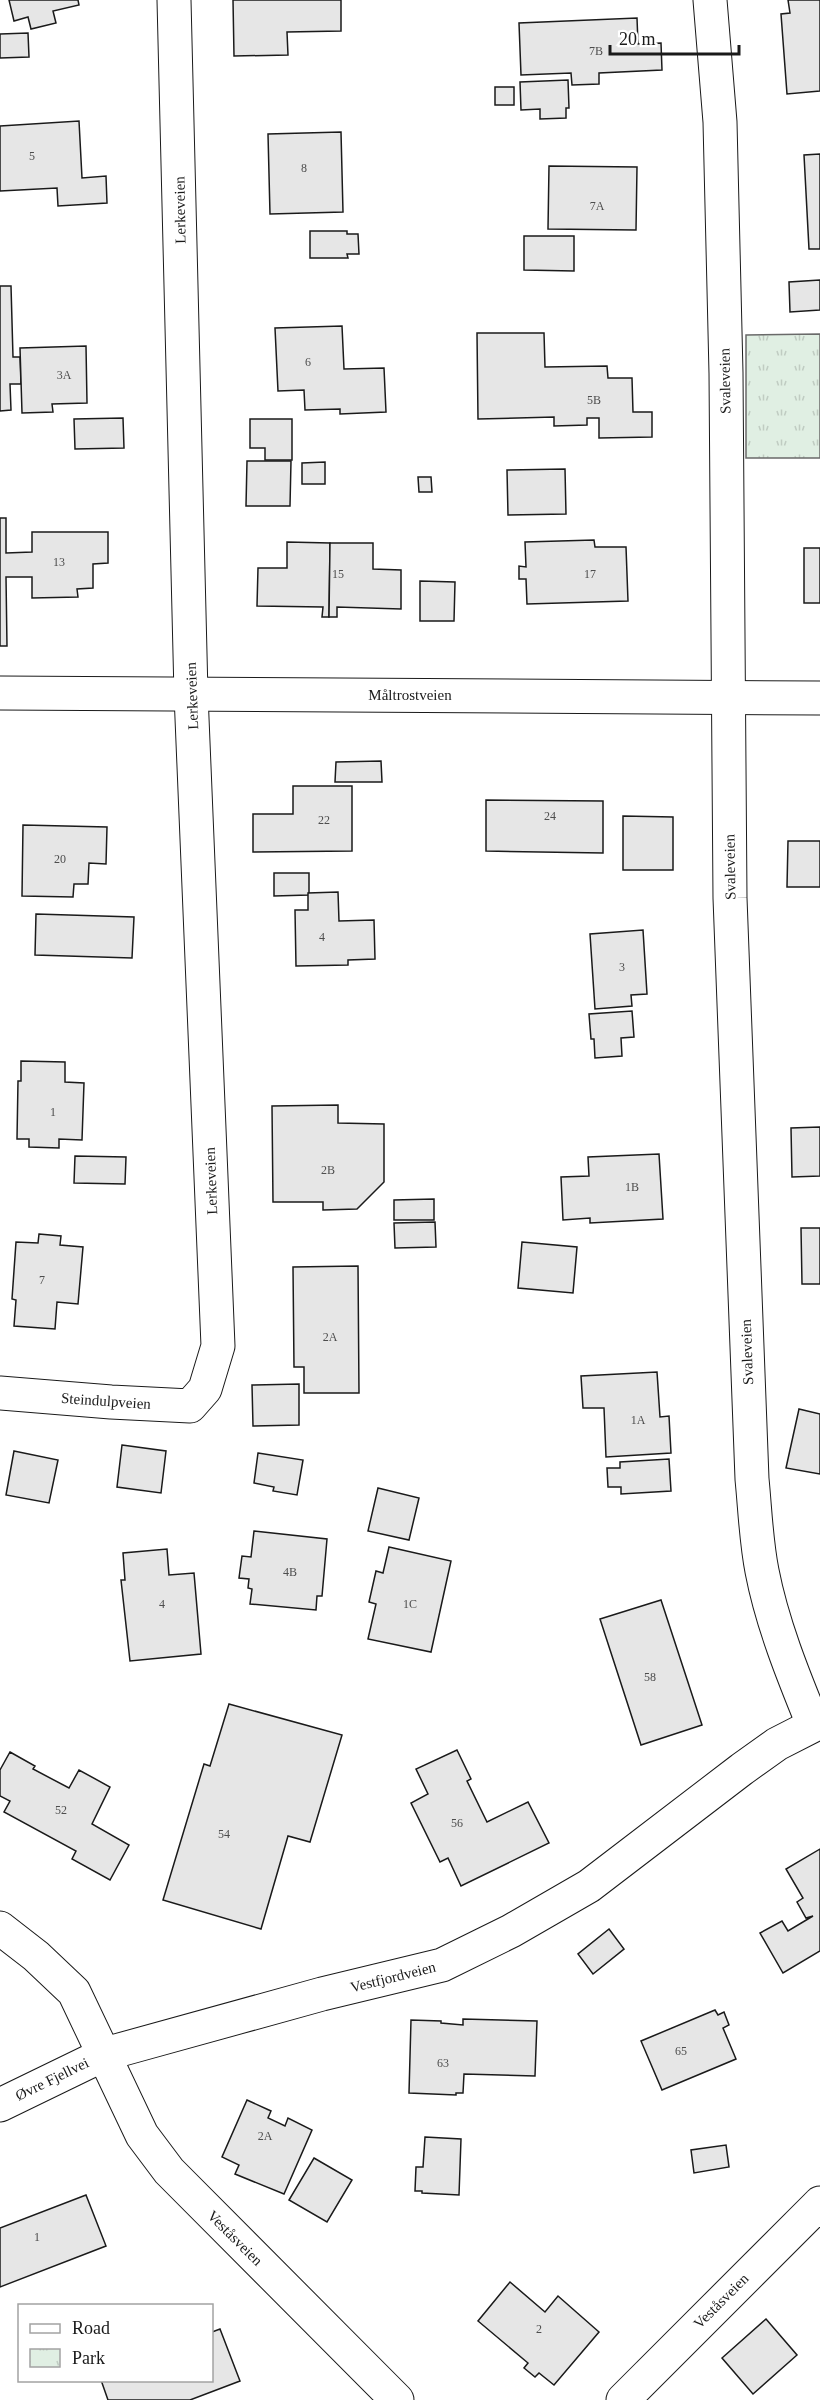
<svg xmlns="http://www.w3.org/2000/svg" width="820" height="2400" font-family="'Times New Roman',serif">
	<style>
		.park { fill: url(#park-tufts); stroke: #6a6a6a; stroke-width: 1.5 }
		.building { fill: #e6e6e6; stroke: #1a1a1a; stroke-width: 1.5 }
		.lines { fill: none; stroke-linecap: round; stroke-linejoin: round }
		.minor-casing { stroke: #1a1a1a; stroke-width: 35 }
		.minor { stroke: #fff; stroke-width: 33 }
		.labels { text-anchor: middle; stroke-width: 4.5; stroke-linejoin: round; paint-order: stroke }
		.number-label { font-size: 12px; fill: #4d4d4d }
		.street-label { font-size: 15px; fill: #1a1a1a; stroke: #fff }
	</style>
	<defs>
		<pattern id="park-tufts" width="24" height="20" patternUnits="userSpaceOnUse" patternTransform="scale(1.5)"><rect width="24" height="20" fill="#e0efe3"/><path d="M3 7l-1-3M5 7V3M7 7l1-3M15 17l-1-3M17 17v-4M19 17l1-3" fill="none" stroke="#c0ccc2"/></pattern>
	</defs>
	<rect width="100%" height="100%" fill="#fff"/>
	<!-- park -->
	<polygon class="park" points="820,334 820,458 746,458 746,335"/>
	<!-- building -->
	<g class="building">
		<polygon points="9,0 78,0 79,5 53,11 56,23 31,29 28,17 14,21"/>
		<polygon points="233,0 341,0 341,31 287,32 288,55 234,56"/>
		<polygon points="788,0 820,0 820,91 787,94 781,14 790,13"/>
		<polygon points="637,18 638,44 661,43 662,70 599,73 599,84 572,85 571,73 521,75 519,23"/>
		<polygon points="28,33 29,57 0,58 0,34"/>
		<polygon points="568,80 569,108 566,108 566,118 540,119 540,109 521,110 520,82"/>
		<rect x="495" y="87" width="19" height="18"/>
		<polygon points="79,121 82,178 106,176 107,203 58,206 57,188 0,191 0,126"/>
		<polygon points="341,132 343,212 270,214 268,134"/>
		<polygon points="820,154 820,249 809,249 804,155"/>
		<polygon points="549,166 637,167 636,230 548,229"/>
		<polygon points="310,231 347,231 347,234 358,234 359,254 347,254 348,258 310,258"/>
		<polygon points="524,236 574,236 574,271 524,270"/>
		<polygon points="820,280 820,310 790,312 789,282"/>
		<polygon points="0,286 11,286 13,357 20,357 21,384 10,384 11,410 0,411"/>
		<polygon points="342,326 344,369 384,368 386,412 340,414 340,409 305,410 304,390 278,391 275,328"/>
		<polygon points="477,333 544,333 545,367 607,366 608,378 632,378 633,412 652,412 652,437 599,438 599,418 587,418 587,425 554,426 554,417 478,419"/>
		<polygon points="86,346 87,403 52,404 53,412 22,413 20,348"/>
		<polygon points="123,418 124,448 75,449 74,419"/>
		<polygon points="250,419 292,419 292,460 265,460 265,448 250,448"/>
		<polygon points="247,461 291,461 290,506 246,506"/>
		<polygon points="325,462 325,484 302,484 302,463"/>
		<polygon points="565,469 566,514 508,515 507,470"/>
		<polygon points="418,477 431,477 432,492 419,492"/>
		<polygon points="0,518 6,518 6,553 32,552 32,532 108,532 108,563 93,564 93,588 77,589 78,597 32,598 32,577 6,577 7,646 0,646"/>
		<polygon points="594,540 595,547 626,547 628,601 527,604 526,579 519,579 519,566 526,567 525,542"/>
		<polygon points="287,542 330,543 329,617 322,617 323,607 257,606 258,568 287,568"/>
		<polygon points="330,543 373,543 373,569 401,570 401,609 337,607 337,617 329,617"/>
		<rect x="804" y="548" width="16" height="55"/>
		<polygon points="420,581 455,582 454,621 420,621"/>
		<polygon points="381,761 382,782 335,782 336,762"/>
		<polygon points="293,786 352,786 352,851 253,852 253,814 293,814"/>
		<polygon points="486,800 603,801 603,853 486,851"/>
		<polygon points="623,816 673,817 673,870 623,870"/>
		<polygon points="23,825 107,827 106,864 89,863 88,884 74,884 73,897 22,896"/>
		<polygon points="788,841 820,841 820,887 787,887"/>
		<polygon points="274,873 309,873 309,895 274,896"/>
		<polygon points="338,892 339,921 374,920 375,959 348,960 348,965 296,966 295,910 308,910 308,893"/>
		<polygon points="36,914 134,917 132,958 35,955"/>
		<polygon points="643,930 647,994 631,995 632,1006 595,1009 590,934"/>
		<polygon points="632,1011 634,1037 621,1038 622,1056 595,1058 594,1039 591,1039 589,1014"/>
		<polygon points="21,1061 65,1062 65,1082 84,1083 82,1140 59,1139 59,1148 29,1147 29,1139 17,1139 18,1081 21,1081"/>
		<polygon points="338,1105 338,1123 384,1124 384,1182 357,1209 323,1210 323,1202 273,1202 272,1106"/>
		<polygon points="820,1127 820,1176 792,1177 791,1128"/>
		<polygon points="659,1154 663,1219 590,1223 590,1218 563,1220 561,1177 589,1176 588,1157"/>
		<polygon points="75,1156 126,1157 125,1184 74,1183"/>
		<polygon points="434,1199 434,1220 394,1220 394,1200"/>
		<polygon points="435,1222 436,1247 395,1248 394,1223"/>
		<polygon points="801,1228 820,1228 820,1284 802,1284"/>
		<polygon points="39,1234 61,1236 60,1245 83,1247 78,1304 57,1302 55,1329 14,1326 16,1300 12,1299 16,1242 38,1243"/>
		<polygon points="522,1242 577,1247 573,1293 518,1288"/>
		<polygon points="358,1266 359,1393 304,1393 304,1367 294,1367 293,1267"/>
		<polygon points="657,1372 660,1417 669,1416 671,1453 606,1457 604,1408 583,1408 581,1376"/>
		<polygon points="299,1384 299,1425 253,1426 252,1385"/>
		<polygon points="799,1409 820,1414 820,1474 786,1468"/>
		<polygon points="122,1445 166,1451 161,1493 117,1487"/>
		<polygon points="14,1451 58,1460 49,1503 6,1495"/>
		<polygon points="258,1453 303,1460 297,1495 273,1491 274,1487 254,1483"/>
		<polygon points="669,1459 671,1491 621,1494 621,1487 608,1487 607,1468 620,1468 620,1462"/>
		<polygon points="378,1488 419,1498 409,1540 368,1531"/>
		<polygon points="254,1531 327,1539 322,1596 317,1596 316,1610 250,1604 252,1589 248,1588 249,1579 239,1578 242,1556 251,1557"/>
		<polygon points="389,1547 451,1561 431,1652 368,1639 376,1604 369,1602 376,1571 383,1573"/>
		<polygon points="167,1549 169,1575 194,1573 201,1654 130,1661 121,1580 125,1580 123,1553"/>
		<polygon points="661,1600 702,1725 641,1745 600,1619"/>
		<polygon points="229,1704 342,1735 310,1842 288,1836 261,1929 163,1900 204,1764 210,1766"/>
		<polygon points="457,1750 471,1779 467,1781 487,1822 528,1802 549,1843 461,1886 448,1858 440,1862 411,1803 428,1794 416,1769"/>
		<polygon points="10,1752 35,1766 33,1769 69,1788 79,1770 110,1787 92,1824 129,1845 110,1880 72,1859 76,1851 4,1812 10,1801 0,1796 0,1770"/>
		<polygon points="820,1849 820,1951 783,1973 760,1933 782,1921 788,1931 813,1916 806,1918 797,1902 803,1898 786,1869"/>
		<polygon points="609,1929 624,1949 593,1974 578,1954"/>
		<polygon points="715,2010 718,2015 724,2012 729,2025 723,2028 736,2059 662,2090 641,2041"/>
		<polygon points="463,2019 537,2021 535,2076 464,2074 463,2093 456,2093 456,2095 409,2093 411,2020 441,2021 441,2023 463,2025"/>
		<polygon points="247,2100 271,2111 268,2118 285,2126 288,2118 312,2130 284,2194 235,2174 239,2165 222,2157"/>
		<polygon points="425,2137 461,2139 459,2195 422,2193 422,2191 415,2191 416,2167 423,2167"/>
		<polygon points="726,2145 729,2167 694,2173 691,2150"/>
		<polygon points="314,2158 352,2180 327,2222 289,2200"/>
		<polygon points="86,2195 106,2246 0,2287 0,2228"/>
		<polygon points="510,2282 545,2312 558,2296 599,2332 554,2385 539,2373 535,2377 524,2368 528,2363 478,2321"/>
		<polygon points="766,2319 797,2355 753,2394 722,2358"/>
		<polygon points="220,2329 240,2381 190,2400 108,2400 101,2380 212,2380 212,2332"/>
	</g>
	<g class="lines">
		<defs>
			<g id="minor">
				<path d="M710,0L720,122L726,373L730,898L752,1479C755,1509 756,1541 762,1571C772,1623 793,1675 813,1724"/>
				<polyline points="0,693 820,698"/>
				<polyline points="0,1393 111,1402 190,1406 205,1389 218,1346 191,694 174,0"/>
				<polyline points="0,1928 36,1956 74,1992 142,2135 169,2171 397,2400"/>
				<polyline points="0,2105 105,2054 322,1994 442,1965 511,1931 589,1886 742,1769 777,1744 820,1722"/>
				<polyline points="623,2400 820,2203"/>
			</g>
		</defs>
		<!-- minor casing -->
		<use href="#minor" class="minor-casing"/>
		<!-- minor -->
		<use href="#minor" class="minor"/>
	</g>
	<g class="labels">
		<!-- number labels -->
		<g class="number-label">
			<text x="596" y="55">7B</text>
			<text x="32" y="160">5</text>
			<text x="304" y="172">8</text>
			<text x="597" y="210">7A</text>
			<text x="308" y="366">6</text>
			<text x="64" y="379">3A</text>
			<text x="594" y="404">5B</text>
			<text x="59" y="566">13</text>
			<text x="338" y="578">15</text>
			<text x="590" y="578">17</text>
			<text x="550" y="820">24</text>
			<text x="324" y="824">22</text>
			<text x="60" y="863">20</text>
			<text x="322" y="941">4</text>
			<text x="622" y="971">3</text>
			<text x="53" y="1116">1</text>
			<text x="328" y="1174">2B</text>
			<text x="632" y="1191">1B</text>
			<text x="42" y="1284">7</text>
			<text x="330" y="1341">2A</text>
			<text x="638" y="1424">1A</text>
			<text x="290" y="1576">4B</text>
			<text x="162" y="1608">4</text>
			<text x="410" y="1608">1C</text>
			<text x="650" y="1681">58</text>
			<text x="61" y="1814">52</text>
			<text x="457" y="1827">56</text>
			<text x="224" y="1838">54</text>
			<text x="681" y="2055">65</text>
			<text x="443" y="2067">63</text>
			<text x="265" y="2140">2A</text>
			<text x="37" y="2241">1</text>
			<text x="539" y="2333">2</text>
		</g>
		<!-- street labels -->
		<g class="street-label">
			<text transform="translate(180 210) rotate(-91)" y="5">Lerkeveien</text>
			<text transform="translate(725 381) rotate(-91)" y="5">Svaleveien</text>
			<text x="410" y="700">Måltrostveien</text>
			<text transform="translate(192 696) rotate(-92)" y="5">Lerkeveien</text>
			<text transform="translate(730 867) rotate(-91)" y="5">Svaleveien</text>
			<text transform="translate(211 1181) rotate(-92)" y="5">Lerkeveien</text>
			<text transform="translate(747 1352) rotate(-92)" y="5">Svaleveien</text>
			<text transform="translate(106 1401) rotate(4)" y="5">Steindulpveien</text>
			<text transform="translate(393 1977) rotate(-14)" y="5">Vestfjordveien</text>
			<text transform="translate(52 2079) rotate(-26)" y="5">Øvre Fjellvei</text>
			<text transform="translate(235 2238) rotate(45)" y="5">Veståsveien</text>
			<text transform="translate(721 2301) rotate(-45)" y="5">Veståsveien</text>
		</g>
	</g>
	<!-- legend -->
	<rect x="18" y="2304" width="195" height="78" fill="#ffffff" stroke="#a3a3a3" stroke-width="1.5"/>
	<rect x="30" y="2324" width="30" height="9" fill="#ffffff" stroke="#a3a3a3" stroke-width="1.5"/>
	<text x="72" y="2334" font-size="18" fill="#1a1a1a">Road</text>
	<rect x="30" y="2349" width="30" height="18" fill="url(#park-tufts)" stroke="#a3a3a3" stroke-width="1.5"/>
	<text x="72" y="2364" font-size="18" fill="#1a1a1a">Park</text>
	<!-- scale -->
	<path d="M610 45v9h129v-9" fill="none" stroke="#1a1a1a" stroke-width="3"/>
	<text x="619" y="45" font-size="18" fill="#1a1a1a" stroke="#ffffff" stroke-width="4.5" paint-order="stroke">20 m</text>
</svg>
